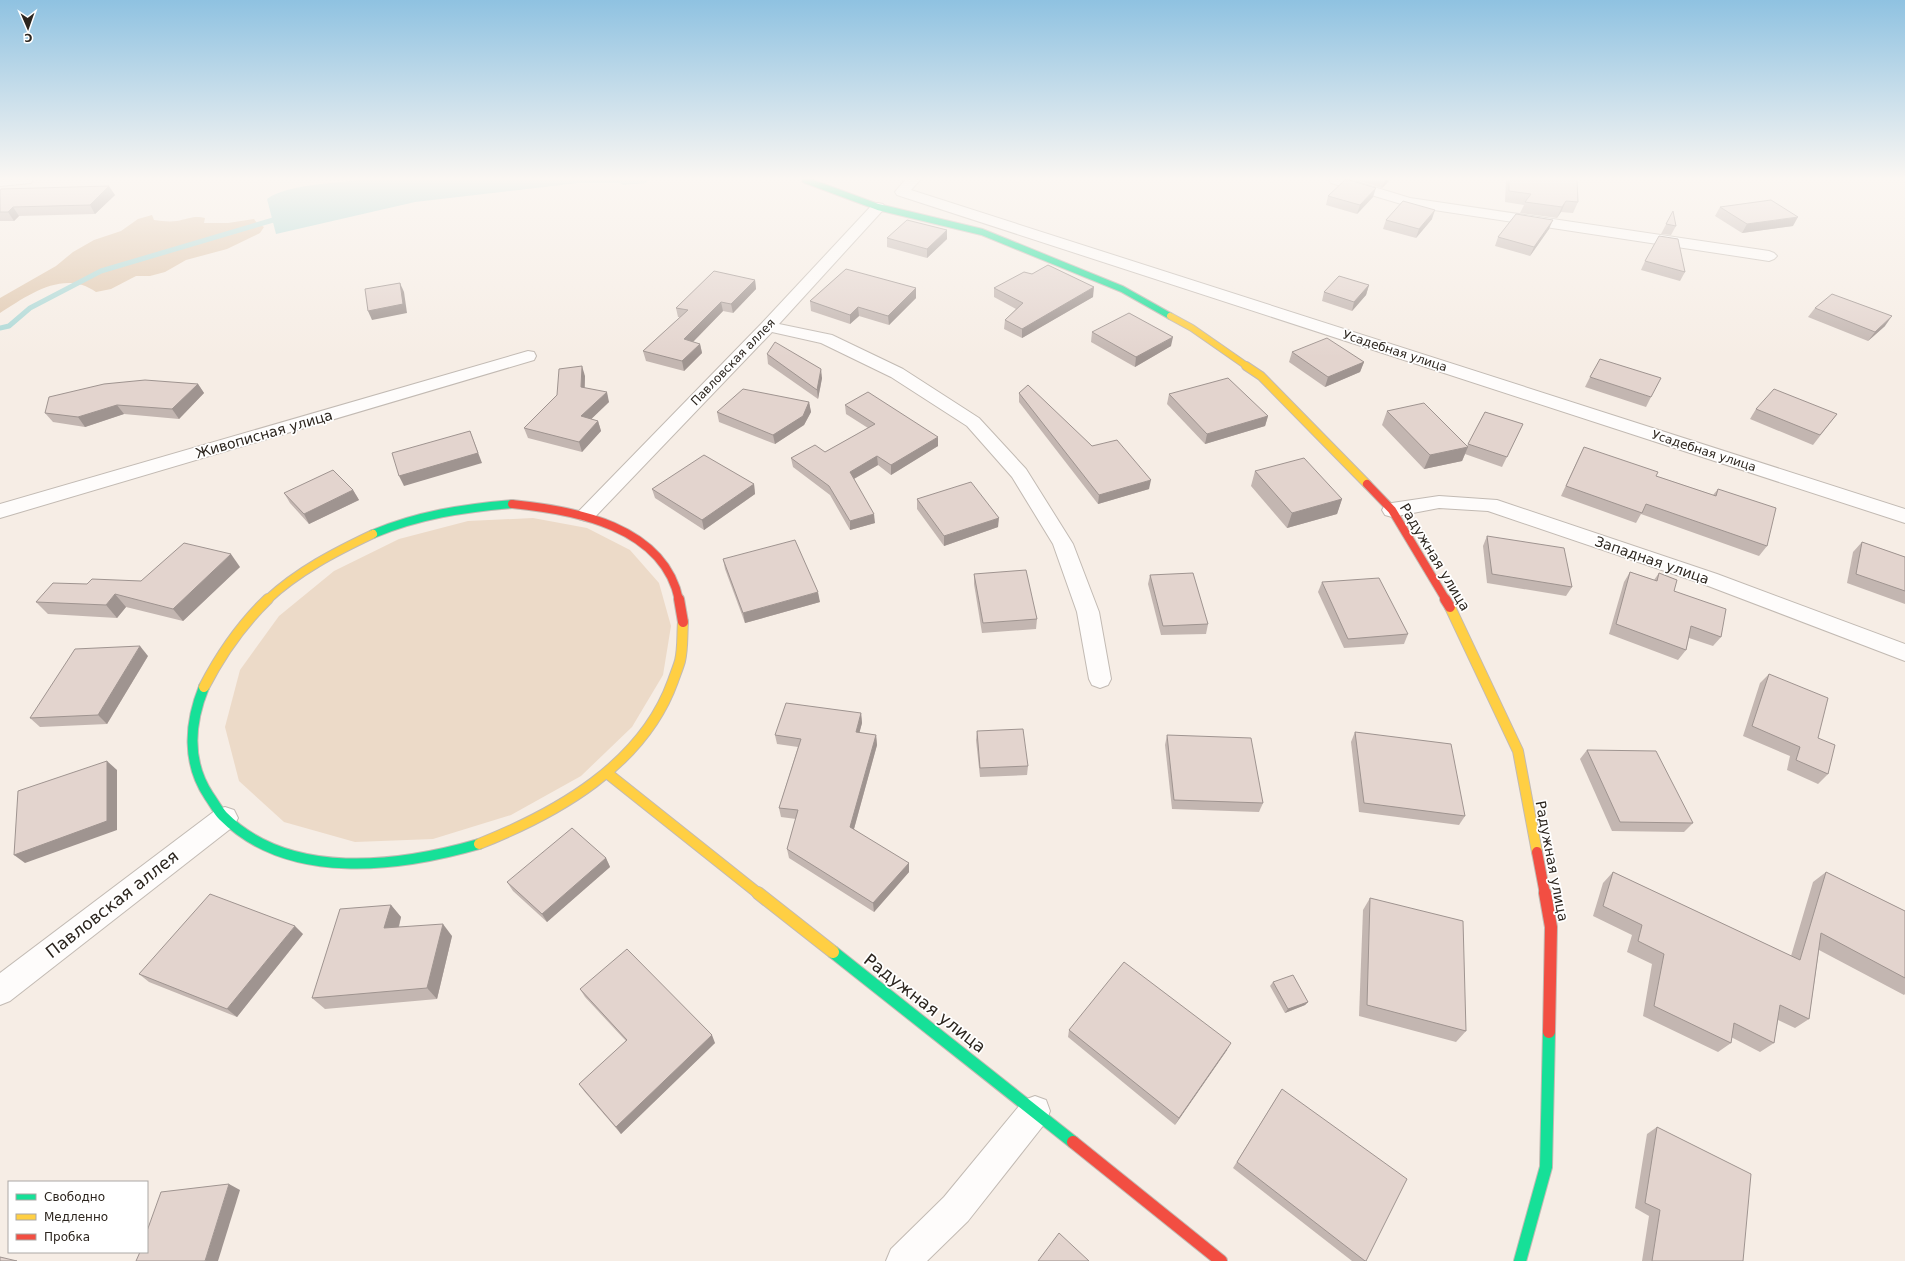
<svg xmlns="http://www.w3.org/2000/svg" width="1905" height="1261" font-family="'DejaVu Sans',sans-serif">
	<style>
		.green { fill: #ecdac8 }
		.forest { fill: #e0c8af }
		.water { fill: #abd8d6 }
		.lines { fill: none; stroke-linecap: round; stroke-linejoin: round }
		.stream { stroke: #abd8d6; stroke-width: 5 }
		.street-casing { stroke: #c2bab3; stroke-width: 2 }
		.fast-far3-casing { stroke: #c2bab3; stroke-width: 8 }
		.fast-far2-casing { stroke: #c2bab3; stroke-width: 10 }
		.fast-far1-casing { stroke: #c2bab3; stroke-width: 12 }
		.fast-casing { stroke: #c2bab3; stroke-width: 14 }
		.slow-far3-casing { stroke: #c2bab3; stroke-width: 8 }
		.slow-far2-casing { stroke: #c2bab3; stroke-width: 10 }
		.slow-far1-casing { stroke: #c2bab3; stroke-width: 12 }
		.slow-casing { stroke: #c2bab3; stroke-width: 14 }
		.jam-far2-casing { stroke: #c2bab3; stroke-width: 10 }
		.jam-far1-casing { stroke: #c2bab3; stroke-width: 12 }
		.jam-casing { stroke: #c2bab3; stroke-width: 14 }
		.street { fill: #fefcfb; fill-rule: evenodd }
		.fast-far3 { stroke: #16e098; stroke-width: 6 }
		.fast-far2 { stroke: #16e098; stroke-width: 8 }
		.fast-far1 { stroke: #16e098; stroke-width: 10 }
		.fast { stroke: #16e098; stroke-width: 12 }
		.slow-far3 { stroke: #ffcf43; stroke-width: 6 }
		.slow-far2 { stroke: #ffcf43; stroke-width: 8 }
		.slow-far1 { stroke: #ffcf43; stroke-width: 10 }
		.slow { stroke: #ffcf43; stroke-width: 12 }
		.jam-far2 { stroke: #f24e42; stroke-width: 8 }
		.jam-far1 { stroke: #f24e42; stroke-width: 10 }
		.jam { stroke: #f24e42; stroke-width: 12 }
		.wall { fill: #c3b6b1 }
		.shaded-wall { fill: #9f9490 }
		.building { fill: #e3d4ce; stroke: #9f9490 }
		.labels { text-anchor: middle; stroke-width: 3.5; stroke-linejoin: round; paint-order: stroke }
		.far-street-label { font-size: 12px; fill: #2c251e; stroke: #fff }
		.street-label { font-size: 14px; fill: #2c251e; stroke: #fff }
		.near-street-label { font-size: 17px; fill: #2c251e; stroke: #fff }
	</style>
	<rect width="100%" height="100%" fill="#f6ede5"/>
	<!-- green -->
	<polygon class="green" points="533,518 587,528 630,550 659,583 671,626 663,675 632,727 581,776 511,815 433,839 355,842 284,822 239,781 225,727 240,670 279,616 334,571 399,539 468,521"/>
	<!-- forest -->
	<path class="forest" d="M152,215L154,220C161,221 169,222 177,221C187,219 194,215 205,218L204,223H228L254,219L257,223L264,227L260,233L227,249L186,260L165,272L150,276H136L111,289L96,292C64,269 28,295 0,313V298L56,266L73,252L94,240L121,231L138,219Z"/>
	<!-- water -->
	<path class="water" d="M358,180H649L646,183L623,185L620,183H578L415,202L276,234L267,199C288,184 332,184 358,180Z"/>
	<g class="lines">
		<!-- stream -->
		<polyline class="stream" points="0,328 9,326 30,308 101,271 280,218"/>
		<defs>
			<g id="street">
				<polygon points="0,180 33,180 31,183 0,186"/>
				<polygon points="905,180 920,180 911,190 1905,509 1905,523 897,195 895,192"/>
				<polygon points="1329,180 1351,180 1410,198 1769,251 1774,253 1777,256 1774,259 1769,261 1408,206 1331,183"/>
				<polygon points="878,203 883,204 885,207 883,210 779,324 832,335 903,369 979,418 1026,469 1073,544 1099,612 1111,679 1108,685 1100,688 1092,685 1089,679 1077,612 1053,544 1012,477 967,426 891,377 821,343 772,332 593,519 586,521 579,519 576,514 762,323 873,204"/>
				<polygon points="528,351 534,352 536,356 534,360 0,518 0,504"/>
				<polygon points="1439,496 1497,500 1717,574 1905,644 1905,661 1703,584 1488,511 1439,508 1392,517 1385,515 1382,510 1385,505 1392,503"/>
				<polygon points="225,807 234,810 238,818 234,826 10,1001 0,1005 0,973 216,810"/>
				<polygon points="1035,1096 1046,1100 1050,1111 1046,1122 968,1221 927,1261 886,1261 891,1249 944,1197 1024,1100"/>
			</g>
			<polyline id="fast-far3" points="805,180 878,207 982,232 1122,289 1170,316"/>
			<path id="fast-far2" d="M373,534C418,515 464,508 512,504"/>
			<path id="fast-far1" d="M204,687C189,724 187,763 209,796C214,803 218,811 223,816C289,882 399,867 479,844"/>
			<g id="fast">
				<polyline points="833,952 1073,1142"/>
				<polyline points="1520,1261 1546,1167 1549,1032"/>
			</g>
			<polyline id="slow-far3" points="1170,316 1192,328 1248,367"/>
			<g id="slow-far2">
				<polyline points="1246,366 1261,376 1367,484"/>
				<path d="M267,600C298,571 335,552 373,534"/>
			</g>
			<g id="slow-far1">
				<polyline points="1450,607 1518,751 1537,852"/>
				<path d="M204,687C221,654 241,625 268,599"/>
				<polyline points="607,773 759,894"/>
				<path d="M479,844C557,813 643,765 673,681C675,675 678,668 680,661C683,649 682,635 683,622"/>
			</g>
			<polyline id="slow" points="758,893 833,952"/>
			<g id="jam-far2">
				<polyline points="1367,484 1392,510 1446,600"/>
				<path d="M512,504C574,510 664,526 679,600"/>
			</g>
			<g id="jam-far1">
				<polyline points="679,599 683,622"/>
				<polyline points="1445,599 1450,607"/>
				<polyline points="1537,852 1545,894"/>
			</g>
			<g id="jam">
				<polyline points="1545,893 1551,927 1549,1032"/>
				<polyline points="1073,1142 1221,1261"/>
			</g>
		</defs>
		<!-- street casing -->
		<use href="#street" class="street-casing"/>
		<!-- fast-far3 casing -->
		<use href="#fast-far3" class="fast-far3-casing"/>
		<!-- fast-far2 casing -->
		<use href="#fast-far2" class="fast-far2-casing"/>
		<!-- fast-far1 casing -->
		<use href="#fast-far1" class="fast-far1-casing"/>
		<!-- fast casing -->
		<use href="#fast" class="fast-casing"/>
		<!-- slow-far3 casing -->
		<use href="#slow-far3" class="slow-far3-casing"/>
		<!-- slow-far2 casing -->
		<use href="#slow-far2" class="slow-far2-casing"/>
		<!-- slow-far1 casing -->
		<use href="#slow-far1" class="slow-far1-casing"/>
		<!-- slow casing -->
		<use href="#slow" class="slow-casing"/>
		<!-- jam-far2 casing -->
		<use href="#jam-far2" class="jam-far2-casing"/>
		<!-- jam-far1 casing -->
		<use href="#jam-far1" class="jam-far1-casing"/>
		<!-- jam casing -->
		<use href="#jam" class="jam-casing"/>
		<!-- street -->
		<use href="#street" class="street"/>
		<!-- fast-far3 -->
		<use href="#fast-far3" class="fast-far3"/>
		<!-- fast-far2 -->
		<use href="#fast-far2" class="fast-far2"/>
		<!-- fast-far1 -->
		<use href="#fast-far1" class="fast-far1"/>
		<!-- fast -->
		<use href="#fast" class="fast"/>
		<!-- slow-far3 -->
		<use href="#slow-far3" class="slow-far3"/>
		<!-- slow-far2 -->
		<use href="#slow-far2" class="slow-far2"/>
		<!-- slow-far1 -->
		<use href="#slow-far1" class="slow-far1"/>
		<!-- slow -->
		<use href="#slow" class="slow"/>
		<!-- jam-far2 -->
		<use href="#jam-far2" class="jam-far2"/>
		<!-- jam-far1 -->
		<use href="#jam-far1" class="jam-far1"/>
		<!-- jam -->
		<use href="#jam" class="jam"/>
	</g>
	<!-- wall -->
	<g class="wall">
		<polygon points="1357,180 1390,180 1382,188"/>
		<polygon points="1506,180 1577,180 1578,202 1573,213 1561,212 1557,218 1520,213 1524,205 1505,202"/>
		<polygon points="0,191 115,195 95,214 19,216 14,221 0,221"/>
		<polygon points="1328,196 1373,197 1357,214 1326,205"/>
		<polygon points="1720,207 1793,226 1742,233 1715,216"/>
		<polygon points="1673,211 1676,226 1671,235 1661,234"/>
		<polygon points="1432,219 1416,238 1383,229 1386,220"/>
		<polygon points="1549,229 1530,256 1495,246 1498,237"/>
		<polygon points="887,238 947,239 927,258 887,247"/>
		<polygon points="1645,261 1685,272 1680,281 1641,270"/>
		<polygon points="755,280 756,289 733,313 723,311 693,342 700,344 702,353 684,371 646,361 643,351 680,317 678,317 676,308"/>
		<polygon points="1369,285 1366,295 1352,311 1322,301 1324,292"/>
		<polygon points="916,288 916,298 889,325 859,316 850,324 811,311 810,301"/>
		<polygon points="994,288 1093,297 1022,338 1004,329 1005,320 1016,309 994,297"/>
		<polygon points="1815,308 1885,326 1868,341 1808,317"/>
		<polygon points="1092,332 1171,346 1135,367 1091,342"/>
		<polygon points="1292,352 1364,362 1360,372 1325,387 1289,362"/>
		<polygon points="767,354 822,378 818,399 768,364"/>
		<polygon points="585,376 585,388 609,402 591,419 598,421 601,431 582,452 528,438 524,428"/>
		<polygon points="1590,377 1651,397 1646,407 1585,387"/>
		<polygon points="198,384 204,393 179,419 124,414 85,427 53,422 45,413"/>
		<polygon points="1019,393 1092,446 1149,489 1098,504 1019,402"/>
		<polygon points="1169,394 1268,416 1265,426 1205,444 1167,404"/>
		<polygon points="809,402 811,412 804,425 775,444 719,422 717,412"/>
		<polygon points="845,405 938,446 891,475 878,465 854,479 875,523 850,530 830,495 793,467 791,458 825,452 868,428 846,414"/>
		<polygon points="1756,409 1837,414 1813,445 1750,419"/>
		<polygon points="1387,411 1467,446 1485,412 1523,424 1502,467 1465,454 1462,461 1424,469 1382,425"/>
		<polygon points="1584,447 1656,476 1713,495 1718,489 1767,546 1759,556 1641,514 1636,523 1561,496 1579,457"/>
		<polygon points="1255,471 1342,499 1337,514 1287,528 1251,486"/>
		<polygon points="754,484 755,494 704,530 655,498 652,489"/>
		<polygon points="353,490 359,500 309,524 290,503 284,493"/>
		<polygon points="917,499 998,527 944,546 917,509"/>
		<polygon points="1487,536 1572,587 1566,596 1487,583 1483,546"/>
		<polygon points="1862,542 1905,557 1905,604 1847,583 1853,552"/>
		<polygon points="723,559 820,602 745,623 725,569"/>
		<polygon points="240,567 183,621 126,607 117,618 48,614 36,602 141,581"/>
		<polygon points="1630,572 1654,580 1659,573 1674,591 1721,637 1713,646 1689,638 1686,650 1678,660 1609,634 1624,582"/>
		<polygon points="974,574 1037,619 1036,629 982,633 974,584"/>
		<polygon points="1150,575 1208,624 1206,634 1161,635 1148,584"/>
		<polygon points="1322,582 1408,634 1404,644 1344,648 1318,592"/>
		<polygon points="148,656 107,724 40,727 30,718"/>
		<polygon points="1769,674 1818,738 1828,774 1818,784 1787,770 1790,756 1743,736 1760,683"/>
		<polygon points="861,713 862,723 859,733 876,735 877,745 854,829 909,872 874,912 789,858 787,849 796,819 781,817 779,808 798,747 777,744 775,735"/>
		<polygon points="977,731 1028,766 1027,775 980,777 976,740"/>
		<polygon points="1355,732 1465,816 1459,825 1359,812 1351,742"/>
		<polygon points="1167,735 1263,803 1259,812 1172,809 1165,745"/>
		<polygon points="1587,750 1693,823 1684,832 1612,831 1580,759"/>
		<polygon points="606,858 610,867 547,922 513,891 507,882"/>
		<polygon points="1613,872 1791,956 1813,882 1826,872 1905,911 1905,994 1904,995 1819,950 1809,1019 1795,1028 1778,1020 1774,1043 1760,1052 1731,1037 1731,1043 1718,1052 1643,1016 1652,964 1627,952 1632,935 1593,916 1603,883"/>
		<polygon points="1370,898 1466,1031 1456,1042 1359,1016 1363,910"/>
		<polygon points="391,905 401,917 399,927 452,936 437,999 325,1009 312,998"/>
		<polygon points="303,934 237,1017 149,982 139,974"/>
		<polygon points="1273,982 1308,1002 1305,1005 1285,1013 1270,986"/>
		<polygon points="580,989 715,1043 621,1134 584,1091 579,1084 626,1041 585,997"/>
		<polygon points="1069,1030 1227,1050 1175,1125 1068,1037"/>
		<polygon points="1282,1089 1366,1261 1352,1261 1233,1168"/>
		<polygon points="1657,1127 1743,1261 1642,1261 1649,1216 1635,1208 1647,1134"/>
	</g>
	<!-- shaded-wall -->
	<g class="shaded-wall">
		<polygon points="1385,180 1390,180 1382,188"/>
		<polygon points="109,186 115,195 95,214 90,205"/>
		<polygon points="1376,188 1373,197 1357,214 1360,205"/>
		<polygon points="1566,201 1561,212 1557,218 1562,207"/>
		<polygon points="13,207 19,216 14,221 8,212"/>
		<polygon points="1435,210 1432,219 1416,238 1419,229"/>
		<polygon points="1798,217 1793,226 1742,233 1747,224"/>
		<polygon points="1553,220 1549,229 1530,256 1534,247"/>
		<polygon points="947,230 947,239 927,258 927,249"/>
		<polygon points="755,280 756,289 733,313 731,304"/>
		<polygon points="400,283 404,292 407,313 372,320 368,311"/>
		<polygon points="1369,285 1366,295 1352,311 1354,302"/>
		<polygon points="1094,287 1093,297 1022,338 1022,329"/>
		<polygon points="916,288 916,298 889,325 888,316"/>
		<polygon points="721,302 723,311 686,349 684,339"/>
		<polygon points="858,307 859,316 850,324 850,315"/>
		<polygon points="1892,316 1885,326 1868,341 1875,332"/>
		<polygon points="1173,337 1171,346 1135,367 1136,357"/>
		<polygon points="700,344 702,353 684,371 682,361"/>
		<polygon points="1364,362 1360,372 1325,387 1328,377"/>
		<polygon points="582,366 585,376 584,397 581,387"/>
		<polygon points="821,369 822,378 818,399 817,390"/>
		<polygon points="198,384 204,393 179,419 172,409"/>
		<polygon points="607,392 609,402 584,426 581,416"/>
		<polygon points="809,402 811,412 804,425 775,444 773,435"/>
		<polygon points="117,405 124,414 85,427 78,417"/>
		<polygon points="1268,416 1265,426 1205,444 1207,434"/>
		<polygon points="598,421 601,431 582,452 579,442"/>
		<polygon points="470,431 482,463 404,486 399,476"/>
		<polygon points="938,437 938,446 891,475 891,465"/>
		<polygon points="1468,447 1462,461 1424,469 1430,455"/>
		<polygon points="877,456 878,465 850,481 850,472"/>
		<polygon points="1151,480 1149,489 1098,504 1099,495"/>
		<polygon points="754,484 755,494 704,530 702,520"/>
		<polygon points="353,490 359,500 309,524 304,514"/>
		<polygon points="1342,499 1337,514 1287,528 1292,513"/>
		<polygon points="874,514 875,523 850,530 850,521"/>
		<polygon points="999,518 998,527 944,546 944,536"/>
		<polygon points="231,554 240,567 183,621 173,609"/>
		<polygon points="818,592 820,602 745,623 743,613"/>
		<polygon points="115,594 126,607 117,618 106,605"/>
		<polygon points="140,646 148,656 107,724 98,715"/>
		<polygon points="861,713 862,723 857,742 856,732"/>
		<polygon points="876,735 877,745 852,836 850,827"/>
		<polygon points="107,761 117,770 117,830 25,863 14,855"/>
		<polygon points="606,858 610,867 547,922 542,914"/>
		<polygon points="909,863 909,872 874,912 873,903"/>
		<polygon points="391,905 401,917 395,941 384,928"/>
		<polygon points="443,924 452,936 437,999 427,988"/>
		<polygon points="295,926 303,934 237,1017 227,1009"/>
		<polygon points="1308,1002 1305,1005 1285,1013 1288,1009"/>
		<polygon points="712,1035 715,1043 621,1134 616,1127"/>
		<polygon points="1231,1043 1227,1050 1175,1125 1179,1118"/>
		<polygon points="229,1184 240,1190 218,1261 205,1261"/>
	</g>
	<!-- building -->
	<g class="building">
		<polygon points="1345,180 1349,180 1376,188 1360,205 1328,196"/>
		<polygon points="1509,180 1577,180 1578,202 1566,201 1562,207 1525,202 1531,194 1509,191"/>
		<polygon points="109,186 90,205 13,207 8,212 0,212 0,191 1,189"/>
		<polygon points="1771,200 1798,217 1747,224 1720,207"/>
		<polygon points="1403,201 1435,210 1419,229 1386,220"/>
		<polygon points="1673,211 1676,226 1666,224"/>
		<polygon points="1516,214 1553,220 1534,247 1498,237"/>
		<polygon points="907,220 947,230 927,249 887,238"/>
		<polygon points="1659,236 1678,239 1685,272 1645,261"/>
		<polygon points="1048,265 1094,287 1022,329 1005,320 1023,303 994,288 1024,272 1032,274"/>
		<polygon points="846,269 916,288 888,316 858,307 850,315 810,301"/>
		<polygon points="714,271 755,280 731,304 721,302 684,339 700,344 682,361 643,351 688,310 676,308"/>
		<polygon points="1339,276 1369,285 1354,302 1324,292"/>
		<polygon points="400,283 403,304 368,311 365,289"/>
		<polygon points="1832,294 1892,316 1875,332 1815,308"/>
		<polygon points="1129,313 1173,337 1136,357 1092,332"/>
		<polygon points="1327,338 1364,362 1328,377 1292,352"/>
		<polygon points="775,342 821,369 817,390 767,354"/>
		<polygon points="1600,359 1661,378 1651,397 1590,377"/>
		<polygon points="582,366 581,387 607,392 581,416 598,421 579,442 524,428 557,395 559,369"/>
		<polygon points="1228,378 1268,416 1207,434 1169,394"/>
		<polygon points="145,380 198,384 172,409 117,405 78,417 45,413 49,397 104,384"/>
		<polygon points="1028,385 1092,446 1117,440 1151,480 1099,495 1019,393"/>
		<polygon points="743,389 809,402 803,416 773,435 717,412"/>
		<polygon points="1774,389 1837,414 1820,435 1756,409"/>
		<polygon points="868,392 938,437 891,465 877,456 850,472 874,514 850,521 829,486 791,458 815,445 825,452 875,424 845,405"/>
		<polygon points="1424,403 1468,447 1430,455 1387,411"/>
		<polygon points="1485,412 1523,424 1507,457 1468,444"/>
		<polygon points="470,431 478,453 399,476 392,453"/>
		<polygon points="1584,447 1658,472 1656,476 1716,496 1718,489 1776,508 1767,546 1646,504 1642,513 1566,486"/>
		<polygon points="704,455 754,484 702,520 652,489"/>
		<polygon points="1304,458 1342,499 1292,513 1255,471"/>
		<polygon points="333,470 353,490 304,514 284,493"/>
		<polygon points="971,482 999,518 944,536 917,499"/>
		<polygon points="1487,536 1564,548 1572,587 1492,574"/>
		<polygon points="795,540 818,592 743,613 723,559"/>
		<polygon points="1862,542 1905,557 1905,591 1856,574"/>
		<polygon points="184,543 231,554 173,609 115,594 106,605 36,602 53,583 87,584 92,579 141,581"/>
		<polygon points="1026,570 1037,619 983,623 974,574"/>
		<polygon points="1630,572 1657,581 1659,573 1677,580 1674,591 1726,609 1721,637 1691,626 1686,650 1616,624"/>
		<polygon points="1193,573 1208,624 1163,626 1150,575"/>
		<polygon points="1379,578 1408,634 1348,639 1322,582"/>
		<polygon points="140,646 98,715 30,718 75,649"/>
		<polygon points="1769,674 1828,698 1818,738 1835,745 1828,774 1796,760 1800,747 1752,726"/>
		<polygon points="786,703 861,713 856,732 876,735 850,827 909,863 873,903 787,849 798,810 779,808 801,739 775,735"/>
		<polygon points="1023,729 1028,766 980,768 977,731"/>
		<polygon points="1355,732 1451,744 1465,816 1364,803"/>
		<polygon points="1167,735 1251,738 1263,803 1174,800"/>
		<polygon points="1587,750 1656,751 1693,823 1620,822"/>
		<polygon points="107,761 107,821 14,855 18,791"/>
		<polygon points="572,828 606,858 542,914 507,882"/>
		<polygon points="1613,872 1800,960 1826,872 1905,911 1905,978 1821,933 1809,1019 1780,1005 1774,1043 1734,1023 1731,1043 1654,1006 1664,954 1638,941 1642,925 1603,906"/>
		<polygon points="210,894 295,926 227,1009 139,974"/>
		<polygon points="1370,898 1463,921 1466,1031 1367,1005"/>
		<polygon points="391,905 384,928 443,924 427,988 312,998 340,909"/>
		<polygon points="627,949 712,1035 616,1127 579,1084 627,1040 580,989"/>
		<polygon points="1124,962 1231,1043 1179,1118 1069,1030"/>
		<polygon points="1293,975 1308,1002 1288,1009 1273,982"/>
		<polygon points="1282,1089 1407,1179 1366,1261 1365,1261 1237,1162"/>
		<polygon points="1657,1127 1751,1174 1743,1261 1652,1261 1660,1210 1645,1203"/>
		<polygon points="229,1184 205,1261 136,1261 140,1252 147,1252 147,1231 161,1192"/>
		<polygon points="1059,1233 1089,1261 1038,1261"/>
		<polygon points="0,1257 17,1261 0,1261"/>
	</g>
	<!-- sky -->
	<linearGradient id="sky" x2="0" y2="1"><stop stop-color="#8fc2e1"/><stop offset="0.5" stop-color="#fbf7f3"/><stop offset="1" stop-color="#fbf7f3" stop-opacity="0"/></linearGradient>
	<rect width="1905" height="357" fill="url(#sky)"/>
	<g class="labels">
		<!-- far-street labels -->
		<g class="far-street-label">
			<text transform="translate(1395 351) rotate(18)" y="4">Усадебная улица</text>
			<text transform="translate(733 362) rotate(-46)" y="4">Павловская аллея</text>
			<text transform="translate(1704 451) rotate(18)" y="4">Усадебная улица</text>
		</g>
		<!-- street labels -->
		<g class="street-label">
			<text transform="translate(264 434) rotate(-16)" y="5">Живописная улица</text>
			<text transform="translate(1435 557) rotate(59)" y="5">Радужная улица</text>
			<text transform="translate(1652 560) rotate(19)" y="5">Западная улица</text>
			<text transform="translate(1552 861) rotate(79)" y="5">Радужная улица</text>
		</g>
		<!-- near-street labels -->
		<g class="near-street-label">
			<text transform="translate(112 904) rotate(-38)" y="6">Павловская аллея</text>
			<text transform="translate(925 1003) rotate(38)" y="6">Радужная улица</text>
		</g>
	</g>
	<!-- legend -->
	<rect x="8" y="1181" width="140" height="72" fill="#ffffff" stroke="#aba8a5"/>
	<rect x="16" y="1194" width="20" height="6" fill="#16e098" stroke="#aba8a5"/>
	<text x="44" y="1201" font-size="12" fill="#2c251e">Свободно</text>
	<rect x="16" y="1214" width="20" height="6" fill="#ffcf43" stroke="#aba8a5"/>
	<text x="44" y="1221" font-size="12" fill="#2c251e">Медленно</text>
	<rect x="16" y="1234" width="20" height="6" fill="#f24e42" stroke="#aba8a5"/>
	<text x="44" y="1241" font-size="12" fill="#2c251e">Пробка</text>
	<!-- north arrow -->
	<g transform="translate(28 28) rotate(178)" stroke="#ffffff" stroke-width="3" paint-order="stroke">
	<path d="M0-3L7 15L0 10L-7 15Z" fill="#2c251e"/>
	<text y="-6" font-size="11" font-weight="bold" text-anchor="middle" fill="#2c251e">С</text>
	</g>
</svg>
